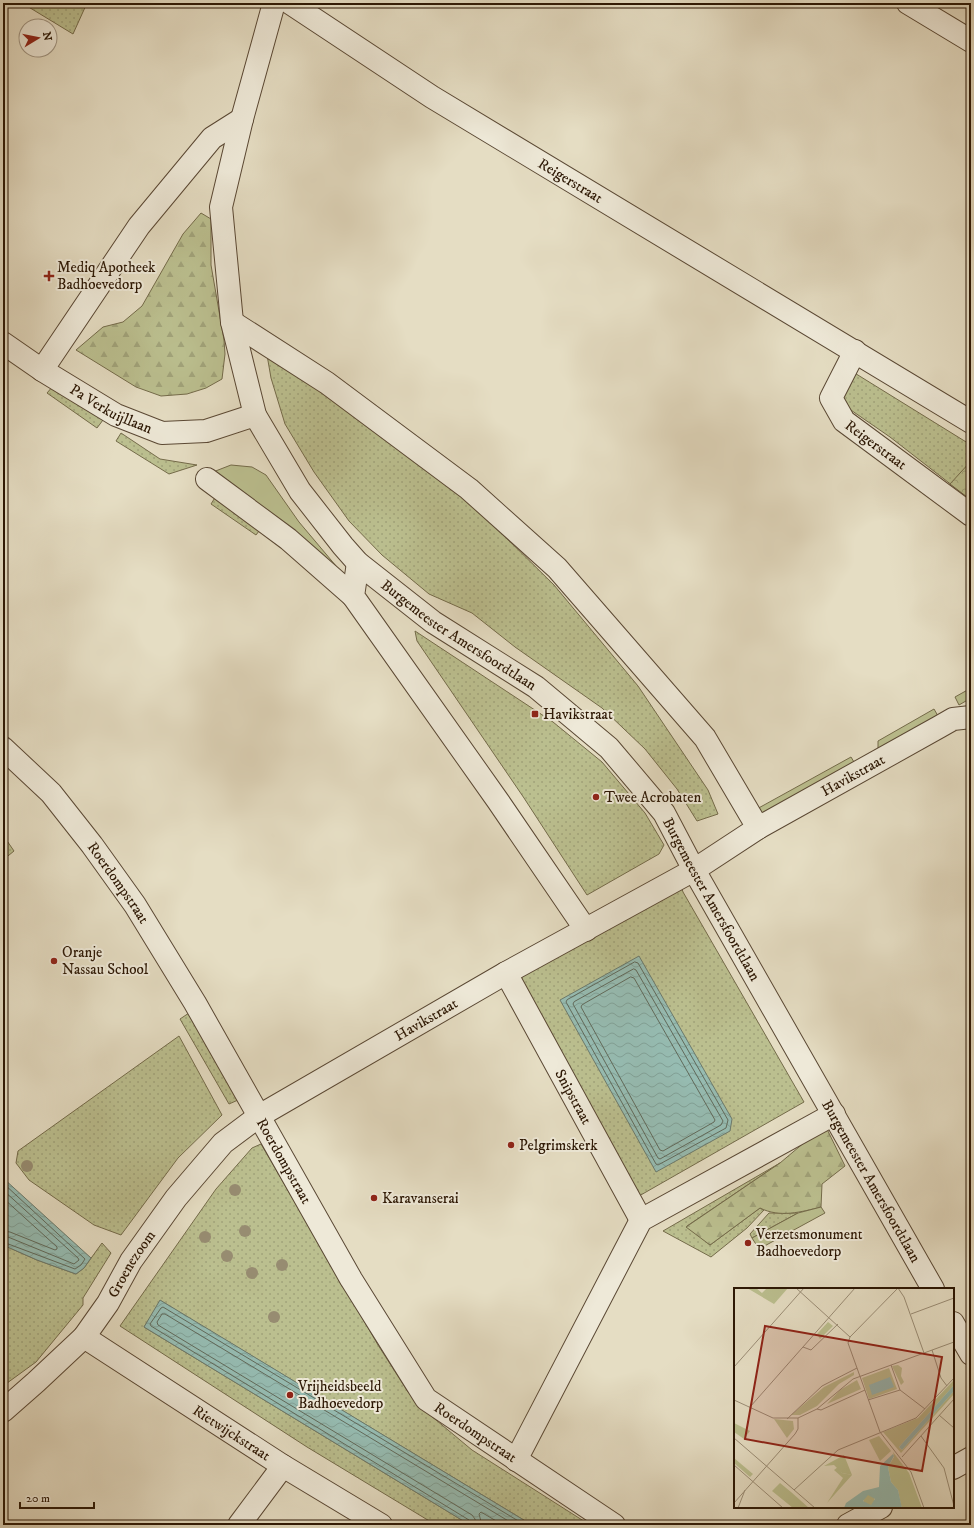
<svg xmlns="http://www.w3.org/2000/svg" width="974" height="1528" font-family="'IM FELL DW Pica',serif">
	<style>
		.grass { fill: url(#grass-dots); stroke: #746b4a }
		.forest { fill: url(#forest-firs); stroke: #746b4a }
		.park { fill: url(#park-crowns); stroke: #746b4a }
		.garden { fill: #bbbf8f; stroke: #746b4a }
		.water { fill: url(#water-waves); stroke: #6c7a6c }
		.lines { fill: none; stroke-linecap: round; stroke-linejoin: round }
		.shore { stroke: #616a5b; stroke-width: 1 }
		.minor-casing { stroke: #5a4834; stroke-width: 24 }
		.minor { stroke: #eee9d8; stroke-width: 22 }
		.tree { fill: #978c71 }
		.poi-dot { fill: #8f2418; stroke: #eee9d8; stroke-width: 1.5 }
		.labels { text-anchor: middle; stroke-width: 4; stroke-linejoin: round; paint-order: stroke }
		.street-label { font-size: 15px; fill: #2c1704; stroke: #eee9d8 }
		.poi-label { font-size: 15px; fill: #2c1704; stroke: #eee9d8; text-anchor: start }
		.inset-road { fill: none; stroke: #9b8e77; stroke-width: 1 }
		.view { fill: #8f2418; fill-opacity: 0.15; stroke: #8f2418; stroke-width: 2 }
		.inset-edge { fill: none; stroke: #2c1704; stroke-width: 2 }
	</style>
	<defs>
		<pattern id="grass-dots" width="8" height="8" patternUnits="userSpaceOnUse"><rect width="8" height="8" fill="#bbbf8f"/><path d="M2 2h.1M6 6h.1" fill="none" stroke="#a1a37a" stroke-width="1.8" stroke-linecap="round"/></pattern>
		<pattern id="forest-firs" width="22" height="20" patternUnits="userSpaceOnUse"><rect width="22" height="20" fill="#bbbf8f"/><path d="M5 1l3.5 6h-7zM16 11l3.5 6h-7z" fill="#a1a37a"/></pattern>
		<pattern id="park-crowns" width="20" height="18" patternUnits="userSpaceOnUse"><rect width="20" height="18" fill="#bbbf8f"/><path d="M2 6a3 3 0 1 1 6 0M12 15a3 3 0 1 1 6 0" fill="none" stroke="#a1a37a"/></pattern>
		<pattern id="water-waves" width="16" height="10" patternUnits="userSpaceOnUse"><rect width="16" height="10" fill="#96bcb2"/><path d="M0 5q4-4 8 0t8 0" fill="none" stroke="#81a197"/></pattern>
	</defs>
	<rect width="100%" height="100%" fill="#e5ddc3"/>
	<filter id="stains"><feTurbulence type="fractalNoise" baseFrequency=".005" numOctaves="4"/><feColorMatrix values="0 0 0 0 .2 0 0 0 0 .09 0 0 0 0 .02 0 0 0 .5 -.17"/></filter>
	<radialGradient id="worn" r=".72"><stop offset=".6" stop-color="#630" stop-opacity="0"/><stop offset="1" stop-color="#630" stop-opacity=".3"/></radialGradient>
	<!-- grass -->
	<g class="grass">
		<polygon points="22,3 87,3 73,34"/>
		<polygon points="267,355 401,446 481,513 554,585 638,686 708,790 718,814 697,821 677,789 645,749 602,708 515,647 472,613 429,594 382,555 349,521 314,472 285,424 271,378"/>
		<polygon points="853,372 971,445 971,500 890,437 845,406 841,393"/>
		<polygon points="53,386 103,420 97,428 47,393"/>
		<polygon points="121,433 160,459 197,465 169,474 116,441"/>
		<polygon points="216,496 262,527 256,535 211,504"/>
		<polygon points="415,631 553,722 602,762 645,813 664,845 659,854 587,895 524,798 417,641"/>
		<polygon points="3,835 14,851 3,860"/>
		<polygon points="681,886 683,892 804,1102 639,1196 515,975"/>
		<polygon points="189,1013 238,1100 229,1104 180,1019"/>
		<polygon points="179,1036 222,1115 178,1158 121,1235 94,1225 29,1180 16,1163 18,1151"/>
		<polygon points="261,1144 378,1345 408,1392 430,1415 472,1450 590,1525 532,1525 161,1301 144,1327 470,1525 436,1525 307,1447 120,1326 216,1189 252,1148"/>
		<polygon points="780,1163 687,1226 710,1245 760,1208 764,1210 747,1228 711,1257 663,1231"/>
		<polygon points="769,1213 798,1213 752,1238 750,1234"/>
		<polygon points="102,1243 111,1253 83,1298 83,1305 36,1362 3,1386 3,1245 37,1260 76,1274 84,1268"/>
	</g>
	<!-- forest -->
	<g class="forest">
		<polygon points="201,213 211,219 211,265 224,340 225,354 222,379 206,388 187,394 161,396 136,387 76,350 103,327 123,322 142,306 183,234"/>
		<path d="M825,1125L845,1166L822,1184L821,1207C801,1212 780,1218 760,1208L710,1245L686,1227L780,1163Z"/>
	</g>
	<!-- park -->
	<polygon class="park" points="971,461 971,500 950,484"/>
	<!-- garden -->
	<g class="garden">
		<polygon points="231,465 252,467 266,475 299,522 342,573 213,472"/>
		<polygon points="971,688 971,698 959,705 955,697"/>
		<polygon points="934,709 938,716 878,749 878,741"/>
		<polygon points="851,757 854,762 759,816 755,810"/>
		<polygon points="821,1207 825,1213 759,1249 752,1238 798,1213"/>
	</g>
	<!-- water -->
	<g class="water">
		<polygon points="639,956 732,1119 730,1131 656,1172 560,1000"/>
		<polygon points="3,1178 91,1258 84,1268 76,1274 37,1260 3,1245"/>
		<polygon points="160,1300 532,1525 470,1525 144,1327"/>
	</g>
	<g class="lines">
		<!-- shore -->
		<g class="shore">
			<polygon points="635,962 638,963 728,1120 726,1128 658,1165 656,1164 566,1002 567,1000"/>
			<polygon points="634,969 636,970 723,1121 721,1125 660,1159 658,1158 573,1004 574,1002"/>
			<polygon points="631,977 634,978 715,1120 714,1122 663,1151 660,1150 581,1007 582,1005"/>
			<polyline points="3,1183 85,1259 81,1265 75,1269 3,1242"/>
			<polyline points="3,1190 78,1258 79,1260 74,1264 8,1237 3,1237"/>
			<polyline points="3,1198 57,1247 57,1249 55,1250 10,1232 3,1231"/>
			<polyline points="471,1525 469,1520 151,1326 150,1324 161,1308 163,1307 525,1525"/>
			<polyline points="476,1525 475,1519 472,1515 158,1325 157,1322 162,1314 165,1314 515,1525"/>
			<polyline points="482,1525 479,1514 481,1512 503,1525"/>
		</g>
		<defs>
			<g id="minor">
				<path id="s1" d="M274,3L242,119L221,207L232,322L255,415L300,491L343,546L358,563L433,622L536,687L609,748L664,813L694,870L933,1289"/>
				<path id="s2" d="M290,3L432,97L971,422"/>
				<polyline points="908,3 971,41"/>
				<polyline points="232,322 327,383 469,489 557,568 705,738 758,828"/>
				<path id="s3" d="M3,343L42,370L116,415L162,433L206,431L255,415"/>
				<path id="s4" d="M855,351L831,398L844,421L971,515"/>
				<polyline points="42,370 139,226 212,138 242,119"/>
				<polyline points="207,479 288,539 353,596"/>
				<polyline points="358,563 353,596 498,801 586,930"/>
				<path id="s5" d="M3,748L51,793L92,845L135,905L195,1003L351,1279L426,1399L614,1525"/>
				<path id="s6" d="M506,973L641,1220"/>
				<polyline points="953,1323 971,1354"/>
				<path id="s7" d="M84,1337L283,1466L381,1525"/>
				<path id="s8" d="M3,1411L36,1382L84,1337L108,1303L131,1261L176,1198L223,1143L259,1116L506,973L694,870L758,828L939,727L953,719L971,717"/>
				<polyline points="516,1460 641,1220 834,1114"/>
				<polyline points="953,1468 971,1458"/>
				<polyline points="239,1525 283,1466"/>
				<polyline points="848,1525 881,1507"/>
			</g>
		</defs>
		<!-- minor casing -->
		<use href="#minor" class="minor-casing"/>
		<!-- minor -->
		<use href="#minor" class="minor"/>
	</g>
	<!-- trees -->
	<g class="tree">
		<circle cx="27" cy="1166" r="6"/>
		<circle cx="235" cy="1190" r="6"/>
		<circle cx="245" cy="1231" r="6"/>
		<circle cx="205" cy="1237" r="6"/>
		<circle cx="227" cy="1256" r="6"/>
		<circle cx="282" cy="1265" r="6"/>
		<circle cx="252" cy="1273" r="6"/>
		<circle cx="274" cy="1317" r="6"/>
	</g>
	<!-- markers -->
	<g class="poi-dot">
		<path d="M47 270h4v4h4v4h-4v4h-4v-4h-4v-4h4z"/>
		<rect x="531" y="710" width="8" height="8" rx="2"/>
		<circle cx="596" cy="797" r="4"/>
		<circle cx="54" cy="961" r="4"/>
		<circle cx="511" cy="1145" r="4"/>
		<circle cx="374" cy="1198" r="4"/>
		<circle cx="748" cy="1243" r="4"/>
		<circle cx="290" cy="1395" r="4"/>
	</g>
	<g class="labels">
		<!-- street labels -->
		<g class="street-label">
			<text dy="5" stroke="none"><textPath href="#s2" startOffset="332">Reigerstraat</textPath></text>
			<text dy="5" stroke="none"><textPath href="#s3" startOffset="127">Pa Verkuijllaan</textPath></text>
			<text dy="5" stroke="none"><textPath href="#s4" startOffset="119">Reigerstraat</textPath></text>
			<text dy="5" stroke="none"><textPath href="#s1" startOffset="727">Burgemeester Amersfoordtlaan</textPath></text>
			<text dy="5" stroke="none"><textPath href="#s8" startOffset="1079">Havikstraat</textPath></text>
			<text dy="5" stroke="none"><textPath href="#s5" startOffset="178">Roerdompstraat</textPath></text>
			<text dy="5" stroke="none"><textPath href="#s1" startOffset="1099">Burgemeester Amersfoordtlaan</textPath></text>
			<text dy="5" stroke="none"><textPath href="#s8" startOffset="587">Havikstraat</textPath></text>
			<text dy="5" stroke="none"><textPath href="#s6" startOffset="141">Snipstraat</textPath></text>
			<text dy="5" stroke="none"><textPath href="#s5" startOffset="502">Roerdompstraat</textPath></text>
			<text dy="5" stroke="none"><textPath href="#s1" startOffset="1423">Burgemeester Amersfoordtlaan</textPath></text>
			<text dy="5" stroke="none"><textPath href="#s8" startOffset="197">Groenezoom</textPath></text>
			<text dy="5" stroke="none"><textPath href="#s7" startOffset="176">Rietwijckstraat</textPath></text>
			<text dy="5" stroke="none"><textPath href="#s5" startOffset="839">Roerdompstraat</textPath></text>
		</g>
		<!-- poi labels -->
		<g class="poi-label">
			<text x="57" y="272">Mediq Apotheek<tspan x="57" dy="17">Badhoevedorp</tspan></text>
			<text x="543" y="719">Havikstraat</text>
			<text x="604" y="802">Twee Acrobaten</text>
			<text x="62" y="957">Oranje<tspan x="62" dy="17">Nassau School</tspan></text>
			<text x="519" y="1150">Pelgrimskerk</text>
			<text x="382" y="1203">Karavanserai</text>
			<text x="756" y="1239">Verzetsmonument<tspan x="756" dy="17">Badhoevedorp</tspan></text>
			<text x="298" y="1391">Vrijheidsbeeld<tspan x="298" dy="17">Badhoevedorp</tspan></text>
		</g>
	</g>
	<!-- overview -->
	<g transform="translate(734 1288)">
		<rect width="220" height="220" fill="#e5ddc3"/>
		<path d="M13,0H22L28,5L33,0H54L40,16ZM155,80L163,101L135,111L128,90ZM120,84V87L105,96L83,118L66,127H57L90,99ZM123,92L127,101L93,116L106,102ZM220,92V97L165,159L168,162L220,103V106L167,165L149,144L184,130ZM0,135L16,143L10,151L0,144ZM145,148L157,163L146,173L135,152ZM159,164L175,185L188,220H168L167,217L164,202L157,194L154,179L160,169ZM110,167L118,187L108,185L100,177L90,178ZM0,170L19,186L16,189L0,175ZM46,195L57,204L75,220H59L38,203ZM129.5 212a5.5 5.5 0 1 1 11 0a5.5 5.5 0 1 1-11 0Z" fill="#bbbf8f"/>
		<path d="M164,77L168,80L167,88L170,94L167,97L158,78ZM40,131L59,133L60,141L53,150ZM104,179L108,185L118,187L93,215L109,190L100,182Z" fill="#bbbf8f"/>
		<path d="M94,34L99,38L86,51L83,46Z" fill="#bbbf8f"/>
		<path d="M156,89L160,99L138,107L135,97ZM220,97V103L168,162L165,159ZM159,166L160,168L154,179L157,194L164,202L168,220H110L112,215L129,203L145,199L146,178ZM134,207L141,211L137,217L129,213Z" fill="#96bcb2" fill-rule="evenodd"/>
		<path class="inset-road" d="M62,0L116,49M177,26L220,10M116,49L114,55L146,144L177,184L190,220M116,49L164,0L170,9L190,65M69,59L77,62L104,36M198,62L207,90L213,98M157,77L166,102L191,121M0,79L70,0M0,112L39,130H64L83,121L119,91L220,54M134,112L166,102M16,119L121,0M83,121L87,122L131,102M205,127L220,140M53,131L88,98L123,80M187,148L210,180L220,218M0,150L81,220M168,169L220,111M0,177L49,220M60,202L104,162L182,130L220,90M0,215L61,146L64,141V130M4,220L11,202"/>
		<path class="view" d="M31,38L208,69L188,183L11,151Z"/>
		<rect width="220" height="220" class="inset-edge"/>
	</g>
	<!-- margin -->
	<rect width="974" height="1528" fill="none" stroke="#e5ddc3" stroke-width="16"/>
	<rect x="4" y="4" width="966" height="1520" fill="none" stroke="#2c1704" stroke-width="2"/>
	<rect x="8" y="8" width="958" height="1512" fill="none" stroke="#2c1704"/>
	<!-- north arrow -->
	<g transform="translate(38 38) rotate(80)"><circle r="19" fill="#eee9d8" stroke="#a09583"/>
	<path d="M0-3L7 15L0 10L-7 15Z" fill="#8f2418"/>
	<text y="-6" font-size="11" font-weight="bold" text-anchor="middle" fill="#2c1704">N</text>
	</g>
	<!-- scale -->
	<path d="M20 1502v6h74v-6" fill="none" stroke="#2c1704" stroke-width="2"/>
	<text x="26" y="1502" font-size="12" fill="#2c1704" stroke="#eee9d8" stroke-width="3" paint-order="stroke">20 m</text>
	<rect width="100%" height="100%" filter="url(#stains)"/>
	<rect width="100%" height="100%" fill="url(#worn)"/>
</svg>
